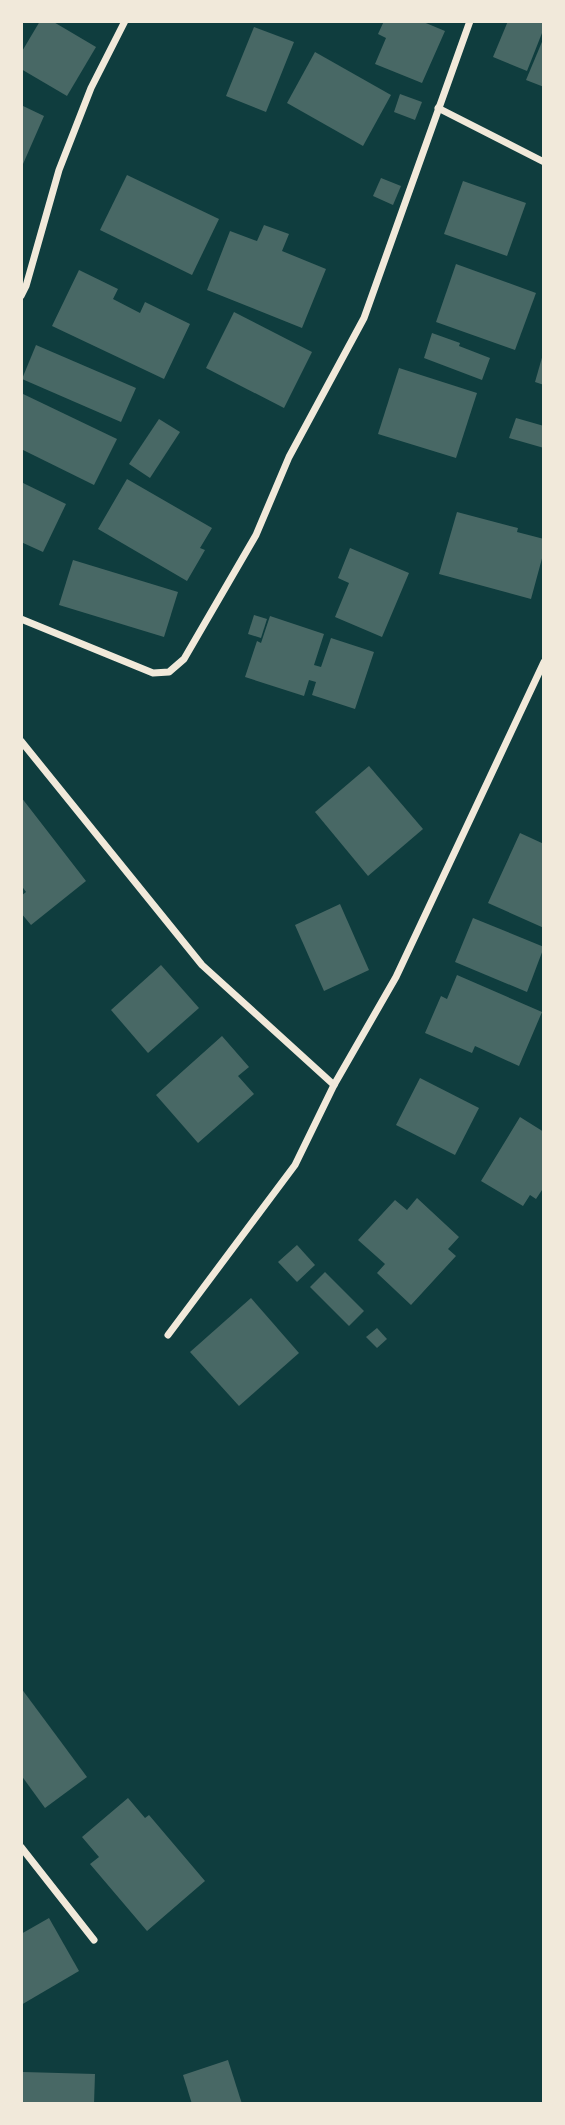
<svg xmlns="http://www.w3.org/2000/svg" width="565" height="2125" font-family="Jost,sans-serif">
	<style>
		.building { fill: #486865 }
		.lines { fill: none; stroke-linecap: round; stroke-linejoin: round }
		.minor { stroke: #f1e9da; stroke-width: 7 }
	</style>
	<rect width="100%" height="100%" fill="#0f3d3e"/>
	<!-- building -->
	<g class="building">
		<polygon points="40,21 52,21 96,47 67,96 21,69 21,53"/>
		<polygon points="384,21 421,21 445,31 422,83 375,64 386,38 378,34"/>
		<polygon points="508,21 544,21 544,28 527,71 493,57"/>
		<polygon points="254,27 294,42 266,112 226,96"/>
		<polygon points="544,37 544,87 526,80"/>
		<polygon points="315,52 391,95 363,146 287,103"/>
		<polygon points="400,94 422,102 415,120 394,112"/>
		<polygon points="21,105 44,116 23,164 21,163"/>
		<polygon points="127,175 219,219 192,275 100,230"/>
		<polygon points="381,178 401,186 393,205 373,196"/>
		<polygon points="463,181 526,203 507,256 444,234"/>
		<polygon points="264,225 289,234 282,251 326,269 302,328 207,290 230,231 257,241"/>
		<polygon points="456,264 536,293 515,350 436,322"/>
		<polygon points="79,270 118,289 113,299 140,313 145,302 190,324 164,379 52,326"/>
		<polygon points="234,312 312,352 284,408 206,368"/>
		<polygon points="432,333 460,343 459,346 490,358 482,380 424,358"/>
		<polygon points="36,345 136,388 121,422 22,379"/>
		<polygon points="543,354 544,354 544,385 535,382"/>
		<polygon points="399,368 477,393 456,458 378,434"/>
		<polygon points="21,393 117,439 94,485 21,449"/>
		<polygon points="516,418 544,426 544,448 509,438"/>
		<polygon points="159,419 180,432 150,478 129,464"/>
		<polygon points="127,479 212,528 200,548 205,550 187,581 98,529"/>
		<polygon points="21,482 66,504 43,552 21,542"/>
		<polygon points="457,512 518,528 517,532 544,539 544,551 531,599 439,574"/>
		<polygon points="350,548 409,573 382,637 335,617 349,583 338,578"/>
		<polygon points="73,560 178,592 164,637 59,605"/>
		<polygon points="254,615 267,619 261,638 248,634"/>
		<polygon points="270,616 324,634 314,665 321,667 331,638 374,652 355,709 312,695 316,682 309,680 304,696 245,677 257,641 261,643"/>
		<polygon points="369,766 423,829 368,876 315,812"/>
		<polygon points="21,797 86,881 31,925 21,913 21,896 26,892 21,885"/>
		<polygon points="520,833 544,844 544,928 488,903"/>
		<polygon points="340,904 369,970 324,991 295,925"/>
		<polygon points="473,918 544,947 527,992 455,962"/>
		<polygon points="161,965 199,1008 148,1053 111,1010"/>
		<polygon points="457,975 542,1012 519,1066 475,1046 472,1053 425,1033 441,996 447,999"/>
		<polygon points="222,1036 249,1067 238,1076 254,1094 198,1143 156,1095"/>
		<polygon points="420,1078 479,1108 455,1155 396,1125"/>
		<polygon points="520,1117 544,1132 544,1187 536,1199 530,1195 523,1206 481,1181"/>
		<polygon points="417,1198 459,1237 448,1249 456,1256 411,1305 377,1273 385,1264 358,1240 395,1200 407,1210"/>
		<polygon points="297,1245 315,1265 297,1282 278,1262"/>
		<polygon points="325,1272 364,1311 349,1326 310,1287"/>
		<polygon points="251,1298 299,1353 239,1406 190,1352"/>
		<polygon points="377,1328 387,1339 377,1348 366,1337"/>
		<polygon points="21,1688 87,1777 45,1808 21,1775"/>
		<polygon points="128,1798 145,1818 149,1815 205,1881 147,1931 90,1864 99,1857 82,1837"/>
		<polygon points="49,1918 79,1971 21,2005 21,1934"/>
		<polygon points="228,2060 242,2104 192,2104 183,2075"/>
		<polygon points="23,2072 95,2074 94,2104 21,2104"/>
	</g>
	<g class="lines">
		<!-- minor -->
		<g class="minor">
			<polyline points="438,108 544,162"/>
			<polyline points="21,296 26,286 59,170 91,88 125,21"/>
			<polyline points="21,619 153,673 169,672 184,659 256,535 289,457 364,318 470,21"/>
			<polyline points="21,741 202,965 334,1085"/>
			<polyline points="168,1335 295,1165 334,1085 396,977 544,662"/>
			<polyline points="21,1847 94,1940"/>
		</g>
	</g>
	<!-- border -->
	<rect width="565" height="2125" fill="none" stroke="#f1e9da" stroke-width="46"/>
</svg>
